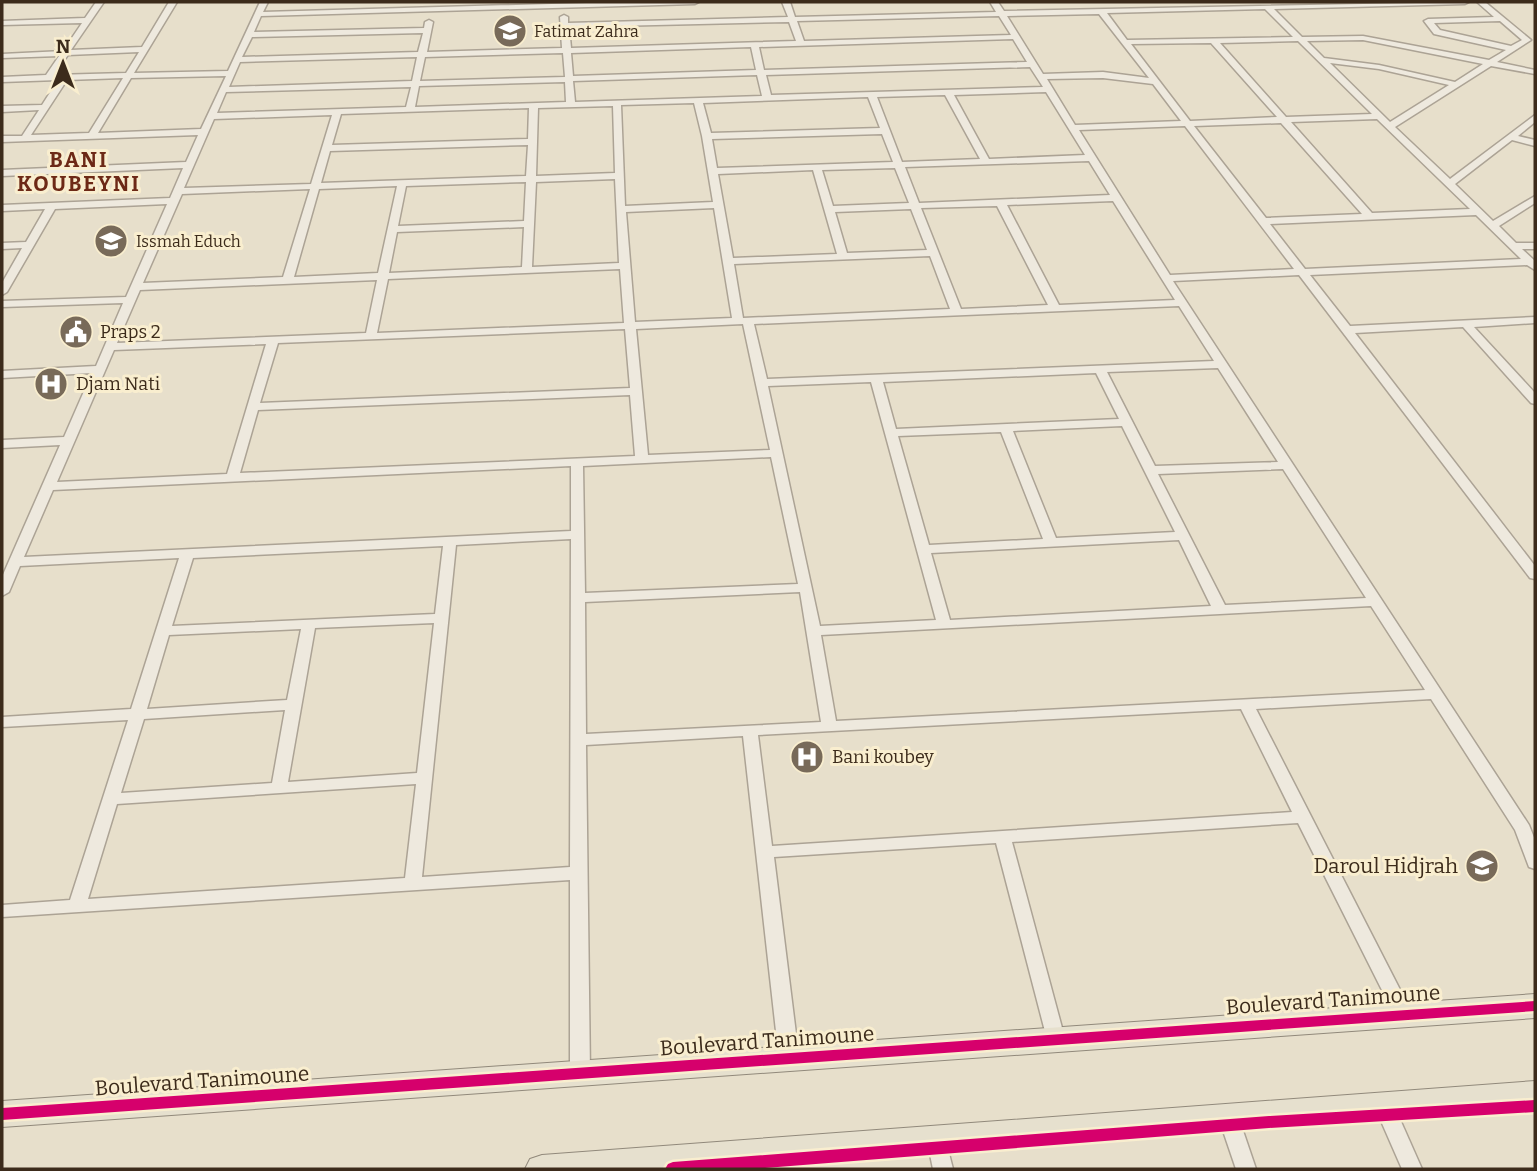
<svg xmlns="http://www.w3.org/2000/svg" width="1537" height="1171" font-family="Bitter,serif">
	<style>
		.lines { fill: none; stroke-linecap: round; stroke-linejoin: round }
		.minor-casing { stroke: #aca395; stroke-width: 3 }
		.primary-casing { stroke: #91897b; stroke-width: 2 }
		.minor { fill: #eee9de; fill-rule: evenodd }
		.primary { fill: #e6e0ce; fill-rule: evenodd }
		.cycleway-casing { stroke: #f9eecf; stroke-width: 5 }
		.cycleway { fill: #d6006c; fill-rule: evenodd }
		.labels { text-anchor: middle; stroke-width: 6; stroke-linejoin: round; paint-order: stroke }
		.far-poi-label { font-size: 16px; fill: #3c2b1b; stroke: #f9eecf; text-anchor: start }
		.poi-label { font-size: 18px; fill: #3c2b1b; stroke: #f9eecf; text-anchor: start }
		.far-district-label { font-size: 21px; font-weight: bold; letter-spacing: 2px; fill: #6d2916; stroke: #f9eecf }
		.near-poi-label { font-size: 21px; fill: #3c2b1b; stroke: #f9eecf; text-anchor: end }
		.near-street-label { font-size: 21px; fill: #3c2b1b; stroke: #f9eecf }
	</style>
	<rect width="100%" height="100%" fill="#e7dfcb"/>
	<g class="lines">
		<defs>
			<g id="minor">
				<path d="M96,2H104L71,50L142,47L169,2H177L134,73L228,71L260,2H268L263,12L621,2H699L695,4L261,16L254,32L424,28L425,22L429,20L433,22L427,52L562,48L560,17L564,15L568,17V23L788,17L782,2H790L795,17L996,12L990,2H998L1004,11L1469,2L1465,4L1274,9L1302,37L1363,36L1489,60L1506,50L1434,34L1424,21L1428,19L1494,17L1477,2H1485L1531,40L1497,62L1535,70V74L1491,66L1395,127L1450,179L1535,115V122L1518,136L1535,140V146L1512,140L1455,184L1493,221L1535,196V203L1499,226L1516,243H1535V249H1522L1535,261V270L1527,265L1310,275L1350,326L1535,317V323L1474,327L1535,393V404L1531,403L1463,327L1355,333L1535,566V579L1530,578L1299,275L1173,281L1529,825L1535,840V869L1529,867L1515,830L1431,699L1256,709L1413,1015L1411,1020L1404,1022L1397,1020L1298,823L1012,842L1065,1039L1063,1044L1056,1047L1049,1044L1047,1039L996,843L774,857L799,1058L796,1063L789,1066L782,1063L779,1058L743,736L586,745L590,1074L587,1080L580,1082L573,1080L570,1074V880L2,917V905L70,900L128,720L2,727V717L131,709L179,558L20,566L9,592L2,596V577L60,445L2,448V440L64,437L92,373L2,378V371L96,366L123,303L2,307V301L126,297L167,204L55,209L7,292L2,295V283L22,248L2,249V243L26,242L45,209L2,211V205L170,198L183,168L2,176V170L186,162L198,135L2,142V136H22L39,110L2,112V106L42,105L58,80L2,82V77L46,75L59,56L2,58V54L63,51L82,23L2,25V21L85,18ZM1265,9L1293,37L1127,40L1107,13ZM1099,14L1149,78L1103,72L1043,74L1007,16ZM999,16L1011,35L804,41L797,21ZM1500,21L1522,40L1511,46L1440,30L1434,23ZM789,22L796,41L571,48L569,27ZM423,33L418,52L242,57L252,37ZM1013,39L1027,62L764,70L759,47ZM1363,40L1483,64L1455,82L1379,65L1324,58L1307,41ZM1298,41L1372,114L1286,117L1220,43ZM1211,43L1277,117L1190,121L1131,44ZM751,47L756,70L573,76L571,53ZM139,52L126,73L54,75L68,55ZM563,53L565,77L420,81L425,57ZM417,57L412,81L229,87L240,62ZM1330,63L1379,69L1449,85L1390,122ZM1030,67L1043,87L771,95L766,75ZM757,75L762,96L575,102L573,81ZM226,76L201,129L98,133L131,78ZM123,78L89,133L31,135L67,80ZM1103,78L1153,84L1181,121L1075,125L1047,79ZM565,82L566,102L415,107L419,86ZM411,87L406,107L217,113L226,92ZM1046,92L1085,155L989,159L954,95ZM945,95L980,159L902,162L877,97ZM868,97L880,128L711,133L703,103ZM694,103L702,136L713,202L625,206L621,105ZM613,106L615,173L536,176L538,108ZM529,108L528,139L332,145L341,114ZM332,115L311,184L184,188L214,119ZM1377,119L1470,209L1372,213L1291,122ZM1281,123L1362,214L1266,218L1194,126ZM1185,126L1294,269L1170,275L1079,130ZM882,134L893,162L717,168L712,139ZM528,145L526,176L321,183L330,151ZM1089,161L1110,195L919,203L905,167ZM895,168L909,203L833,206L822,170ZM813,170L837,254L733,258L718,174ZM615,179L619,263L532,267L536,182ZM526,182L524,221L398,226L406,186ZM397,186L378,273L294,277L319,189ZM310,189L283,277L143,283L182,194ZM1113,201L1175,300L1059,305L1007,205ZM997,206L1048,305L961,309L921,208ZM714,208L732,318L635,322L626,212ZM911,209L927,250L847,253L835,212ZM1476,215L1521,259L1305,269L1270,224ZM524,227L522,267L389,273L397,232ZM930,256L950,309L743,318L734,264ZM620,269L624,323L377,333L388,279ZM377,280L366,333L117,343L140,290ZM1179,306L1214,361L767,379L754,324ZM743,324L770,450L648,455L636,329ZM625,329L630,388L260,403L278,343ZM266,344L227,474L57,482L114,350ZM1218,368L1278,462L1155,466L1107,372ZM1096,373L1119,419L896,429L883,382ZM871,382L936,620L820,626L768,386ZM630,395L635,456L240,473L258,410ZM1122,426L1175,532L1056,538L1013,431ZM1001,432L1043,539L929,545L898,436ZM771,457L798,584L585,593L583,466ZM571,466V531L24,557L53,490ZM1283,469L1366,598L1225,605L1158,474ZM571,539L570,867L422,877L456,545ZM1179,540L1211,606L950,620L931,553ZM443,546L435,614L172,626L193,558ZM800,592L821,722L586,734L585,602ZM1371,606L1425,690L836,721L821,635ZM434,623L417,773L288,782L315,628ZM301,629L287,700L147,709L169,635ZM1241,709L1292,812L772,846L758,735ZM285,710L272,783L121,793L144,719ZM416,784L405,878L88,899L117,804Z"/>
				<polygon points="1384,1097 1391,1099 1422,1169 1402,1169 1374,1105 1377,1099"/>
				<polygon points="1228,1108 1235,1110 1238,1116 1256,1169 1236,1169 1218,1116 1221,1110"/>
				<polygon points="937,1132 944,1134 953,1169 933,1169 927,1140 930,1134"/>
			</g>
			<g id="primary">
				<polygon points="1535,994 1535,1018 2,1127 2,1101"/>
				<polygon points="1535,1081 1535,1107 724,1169 525,1169 530,1159 542,1155"/>
			</g>
		</defs>
		<!-- minor casing -->
		<use href="#minor" class="minor-casing"/>
		<!-- primary casing -->
		<use href="#primary" class="primary-casing"/>
		<!-- minor -->
		<use href="#minor" class="minor"/>
		<!-- primary -->
		<use href="#primary" class="primary"/>
		<defs>
			<g id="cycleway">
				<polygon points="1535,1001 1535,1011 2,1120 2,1108"/>
				<polygon points="1535,1100 1535,1112 1269,1128 753,1169 665,1169 668,1164 673,1162 1269,1116"/>
			</g>
		</defs>
		<!-- cycleway casing -->
		<use href="#cycleway" class="cycleway-casing"/>
		<!-- cycleway -->
		<use href="#cycleway" class="cycleway"/>
	</g>
	<!-- icons -->
	<defs>
		<symbol id="school-disc" viewBox="-11 -11 22 22"><circle r="9.5" fill="#786a59" stroke="#f9eecf"/><path d="M0-5L7-2L0 1L-7-2ZM-4 1L0 2.5L4 1V4Q0 6-4 4Z" fill="#fff"/></symbol>
		<symbol id="university-disc" viewBox="-11 -11 22 22"><circle r="9.5" fill="#786a59" stroke="#f9eecf"/><path d="M0-5L7-2L0 1L-7-2ZM-4 1L0 2.5L4 1V4Q0 6-4 4Z" fill="#fff"/></symbol>
		<symbol id="civic-disc" viewBox="-11 -11 22 22"><circle r="9.5" fill="#786a59" stroke="#f9eecf"/><path d="M-.6-6.5H3V-4.5H.6V-3L4-1V1h2V6H-6V1h2V-1L-.6-3ZM-1.2 2.5V6h2.4V2.5Z" fill="#fff"/></symbol>
		<symbol id="hospital-disc" viewBox="-11 -11 22 22"><circle r="9.5" fill="#786a59" stroke="#f9eecf"/><path d="M-5-5h3v3.5h4V-5h3V5h-3V1.5h-4V5h-3Z" fill="#fff"/></symbol>
	</defs>
	<g fill-rule="evenodd">
		<use href="#school-disc" x="491" y="12" width="38" height="38"/>
		<use href="#university-disc" x="92" y="222" width="38" height="38"/>
		<use href="#civic-disc" x="57" y="313" width="38" height="38"/>
		<use href="#hospital-disc" x="32" y="365" width="38" height="38"/>
		<use href="#hospital-disc" x="788" y="738" width="38" height="38"/>
		<use href="#school-disc" x="1463" y="847" width="38" height="38"/>
	</g>
	<g class="labels">
		<!-- far-poi labels -->
		<g class="far-poi-label">
			<text x="534" y="37">Fatimat Zahra</text>
			<text x="136" y="247">Issmah Educh</text>
		</g>
		<!-- poi labels -->
		<g class="poi-label">
			<text x="100" y="338">Praps 2</text>
			<text x="76" y="390">Djam Nati</text>
			<text x="832" y="763">Bani koubey</text>
		</g>
		<!-- far-district labels -->
		<g class="far-district-label">
			<text x="79" y="167">BANI<tspan x="79" dy="24">KOUBEYNI</tspan></text>
		</g>
		<!-- near-poi labels -->
		<g class="near-poi-label">
			<text x="1458" y="873">Daroul Hidjrah</text>
		</g>
		<!-- near-street labels -->
		<g class="near-street-label">
			<text transform="translate(1333 1000) rotate(-4)" y="7">Boulevard Tanimoune</text>
			<text transform="translate(767 1041) rotate(-4)" y="7">Boulevard Tanimoune</text>
			<text transform="translate(202 1081) rotate(-4)" y="7">Boulevard Tanimoune</text>
		</g>
	</g>
	<!-- border -->
	<rect width="1537" height="1171" fill="none" stroke="#3c2b1b" stroke-width="7"/>
	<!-- north arrow -->
	<g transform="translate(63 63)" stroke="#f9eecf" stroke-width="5" paint-order="stroke">
	<path d="M0-5L12 26L0 18L-12 26Z" fill="#3c2b1b"/>
	<text y="-10" font-size="19" font-weight="bold" text-anchor="middle" fill="#3c2b1b">N</text>
	</g>
</svg>
